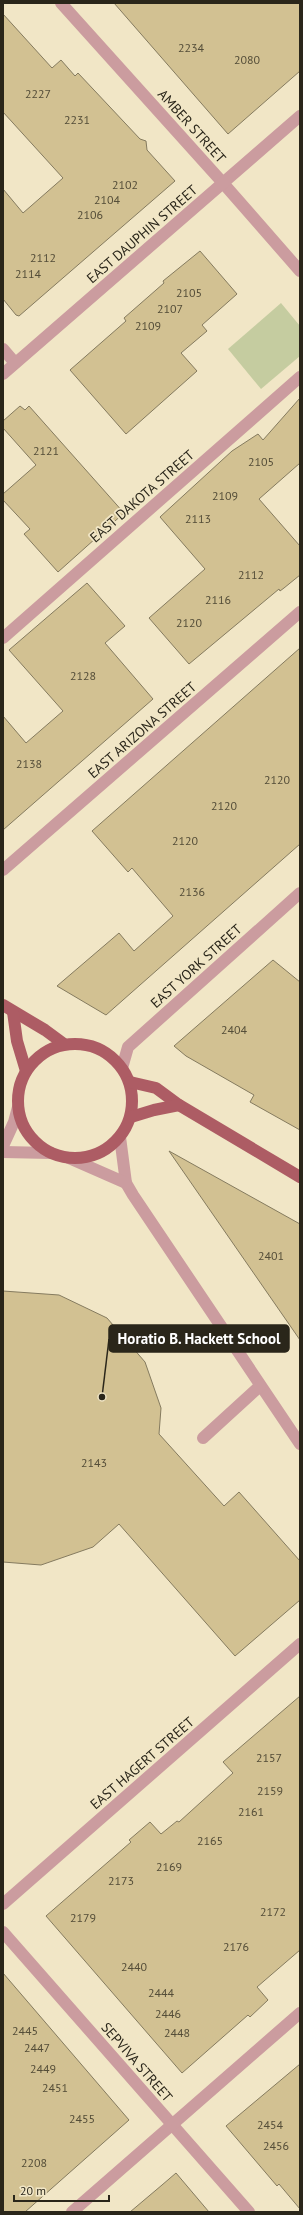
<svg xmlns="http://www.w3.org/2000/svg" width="303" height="2215" font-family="'PT Sans',sans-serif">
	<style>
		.green { fill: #c5cca0 }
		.building { fill: #d2c192; stroke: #857b5f }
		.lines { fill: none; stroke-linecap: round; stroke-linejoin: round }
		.minor { stroke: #cb9c9f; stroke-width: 12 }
		.major { stroke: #ad5c64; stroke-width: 12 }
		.labels { text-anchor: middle; stroke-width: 3.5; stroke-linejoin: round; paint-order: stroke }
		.number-label { font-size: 12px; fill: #544d38 }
		.street-label { font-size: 14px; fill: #2a261a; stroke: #f1e6c6 }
		.leader { fill: none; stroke: #2a261a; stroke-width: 1.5 }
		.callout-dot { fill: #2a261a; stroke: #f1e6c6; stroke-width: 1.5 }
		.callout { fill: #2a261a; stroke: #2a261a; stroke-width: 1.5 }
		.callout-label { font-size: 15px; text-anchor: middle; font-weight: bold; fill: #fff }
	</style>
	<rect width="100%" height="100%" fill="#f1e6c6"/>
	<!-- green -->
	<polygon class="green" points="281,303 300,326 300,356 261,389 228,349"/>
	<!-- building -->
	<g class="building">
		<polygon points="114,3 300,3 300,71 228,134"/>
		<polygon points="3,14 52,68 61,60 75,76 78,73 140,139 146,141 147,150 175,181 19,316 16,315 3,299 3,189 23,213 63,178 3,112"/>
		<polygon points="200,251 237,294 202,325 207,331 181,353 197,371 126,434 70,370 126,321 124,318 164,283 163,281"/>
		<polygon points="300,398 300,463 259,499 300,546 300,575 284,588 280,591 279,589 189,664 149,618 205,569 160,517 232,451 258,434 263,440"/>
		<polygon points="20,406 25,410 29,406 124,513 58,572 24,534 30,529 3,500 3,494 36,465 3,428 3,421"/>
		<polygon points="87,583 125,626 105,643 153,699 3,830 3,716 26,743 63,711 9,650"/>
		<polygon points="300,648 300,844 106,1015 57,986 119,933 134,951 173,916 132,868 128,872 92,831"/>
		<polygon points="273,960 300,982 300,1130 250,1102 254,1095 186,1056 174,1046"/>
		<polygon points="169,1151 300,1224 300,1340"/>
		<polygon points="3,1291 59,1295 107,1318 145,1362 161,1408 159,1434 224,1506 239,1492 300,1561 300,1600 235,1656 119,1524 93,1547 41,1565 3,1562"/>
		<polygon points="300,1696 300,1950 257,1987 268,2000 250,2017 248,2015 182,2073 46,1916 131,1842 129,1840 150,1822 161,1834 177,1821 179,1822 233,1773 223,1762"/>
		<polygon points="3,1973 129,2120 25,2212 3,2212"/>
		<polygon points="300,2064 300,2209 279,2184 277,2186 226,2126"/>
		<polygon points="176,2173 209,2212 130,2212 162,2185"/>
	</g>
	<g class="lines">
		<!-- minor -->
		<g class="minor">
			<polyline points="61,3 223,183 300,271"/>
			<polyline points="3,349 15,363"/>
			<polyline points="3,374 300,116"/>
			<polyline points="3,638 300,377"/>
			<polyline points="3,870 300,612"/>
			<polyline points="122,1068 128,1047 300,893"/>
			<polyline points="120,1137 126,1183 133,1195 300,1444"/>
			<polyline points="3,1146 14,1122 18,1107"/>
			<polyline points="3,1152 51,1153"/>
			<polyline points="69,1158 126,1183"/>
			<polyline points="203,1438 260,1386"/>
			<polyline points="3,1904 300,1644"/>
			<polyline points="3,1932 249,2212"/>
			<polyline points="72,2212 300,2013"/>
		</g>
		<!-- major -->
		<g class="major">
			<polyline points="3,1005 45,1030 64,1044"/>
			<polyline points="13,1012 17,1041 26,1071"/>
			<circle cx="75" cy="1101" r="57"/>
			<polyline points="130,1082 156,1088 179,1105 300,1177"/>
			<polyline points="131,1117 154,1110 179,1105"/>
		</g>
	</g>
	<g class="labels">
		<!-- number labels -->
		<g class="number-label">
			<text x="191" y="52">2234</text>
			<text x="247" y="64">2080</text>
			<text x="38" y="98">2227</text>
			<text x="77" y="124">2231</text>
			<text x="125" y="189">2102</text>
			<text x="107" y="204">2104</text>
			<text x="90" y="219">2106</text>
			<text x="43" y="262">2112</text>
			<text x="28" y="278">2114</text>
			<text x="189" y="297">2105</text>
			<text x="170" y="313">2107</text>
			<text x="148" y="330">2109</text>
			<text x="46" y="455">2121</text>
			<text x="261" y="466">2105</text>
			<text x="225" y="500">2109</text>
			<text x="198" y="523">2113</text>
			<text x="251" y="579">2112</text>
			<text x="218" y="604">2116</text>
			<text x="189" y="627">2120</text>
			<text x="83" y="680">2128</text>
			<text x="29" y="768">2138</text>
			<text x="277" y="784">2120</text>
			<text x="224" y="810">2120</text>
			<text x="185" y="845">2120</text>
			<text x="192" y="896">2136</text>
			<text x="234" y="1034">2404</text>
			<text x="271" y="1260">2401</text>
			<text x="94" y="1467">2143</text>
			<text x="269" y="1762">2157</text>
			<text x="270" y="1795">2159</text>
			<text x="251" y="1816">2161</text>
			<text x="210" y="1845">2165</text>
			<text x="169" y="1871">2169</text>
			<text x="121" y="1885">2173</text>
			<text x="273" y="1916">2172</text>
			<text x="83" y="1922">2179</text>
			<text x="236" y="1951">2176</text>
			<text x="134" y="1971">2440</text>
			<text x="161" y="1997">2444</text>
			<text x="168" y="2018">2446</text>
			<text x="25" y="2035">2445</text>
			<text x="177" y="2037">2448</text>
			<text x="37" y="2052">2447</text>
			<text x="43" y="2073">2449</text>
			<text x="55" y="2092">2451</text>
			<text x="82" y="2123">2455</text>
			<text x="270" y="2129">2454</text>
			<text x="276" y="2150">2456</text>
			<text x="34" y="2167">2208</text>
		</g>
		<!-- street labels -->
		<g class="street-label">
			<text transform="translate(192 126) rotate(48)" y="5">AMBER STREET</text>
			<text transform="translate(142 234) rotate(-41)" y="5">EAST DAUPHIN STREET</text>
			<text transform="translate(142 496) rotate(-41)" y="5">EAST DAKOTA STREET</text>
			<text transform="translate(142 730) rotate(-41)" y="5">EAST ARIZONA STREET</text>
			<text transform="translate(196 966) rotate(-42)" y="5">EAST YORK STREET</text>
			<text transform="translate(142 1763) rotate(-41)" y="5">EAST HAGERT STREET</text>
			<text transform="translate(137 2062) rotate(49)" y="5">SEPVIVA STREET</text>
		</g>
	</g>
	<!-- callouts -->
	<path class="leader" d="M102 1397L109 1339"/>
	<circle class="callout-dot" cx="102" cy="1397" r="4"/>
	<rect class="callout" x="109" y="1325" width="180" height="27" rx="4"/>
	<g class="callout-label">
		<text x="199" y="1344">Horatio B. Hackett School</text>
	</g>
	<!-- border -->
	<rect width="303" height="2215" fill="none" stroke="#2a261a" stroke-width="8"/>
	<!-- scale -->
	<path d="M14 2195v6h95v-6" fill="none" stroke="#2a261a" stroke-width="2"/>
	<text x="20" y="2195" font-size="12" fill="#2a261a" stroke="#f1e6c6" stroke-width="3" paint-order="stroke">20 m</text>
</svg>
